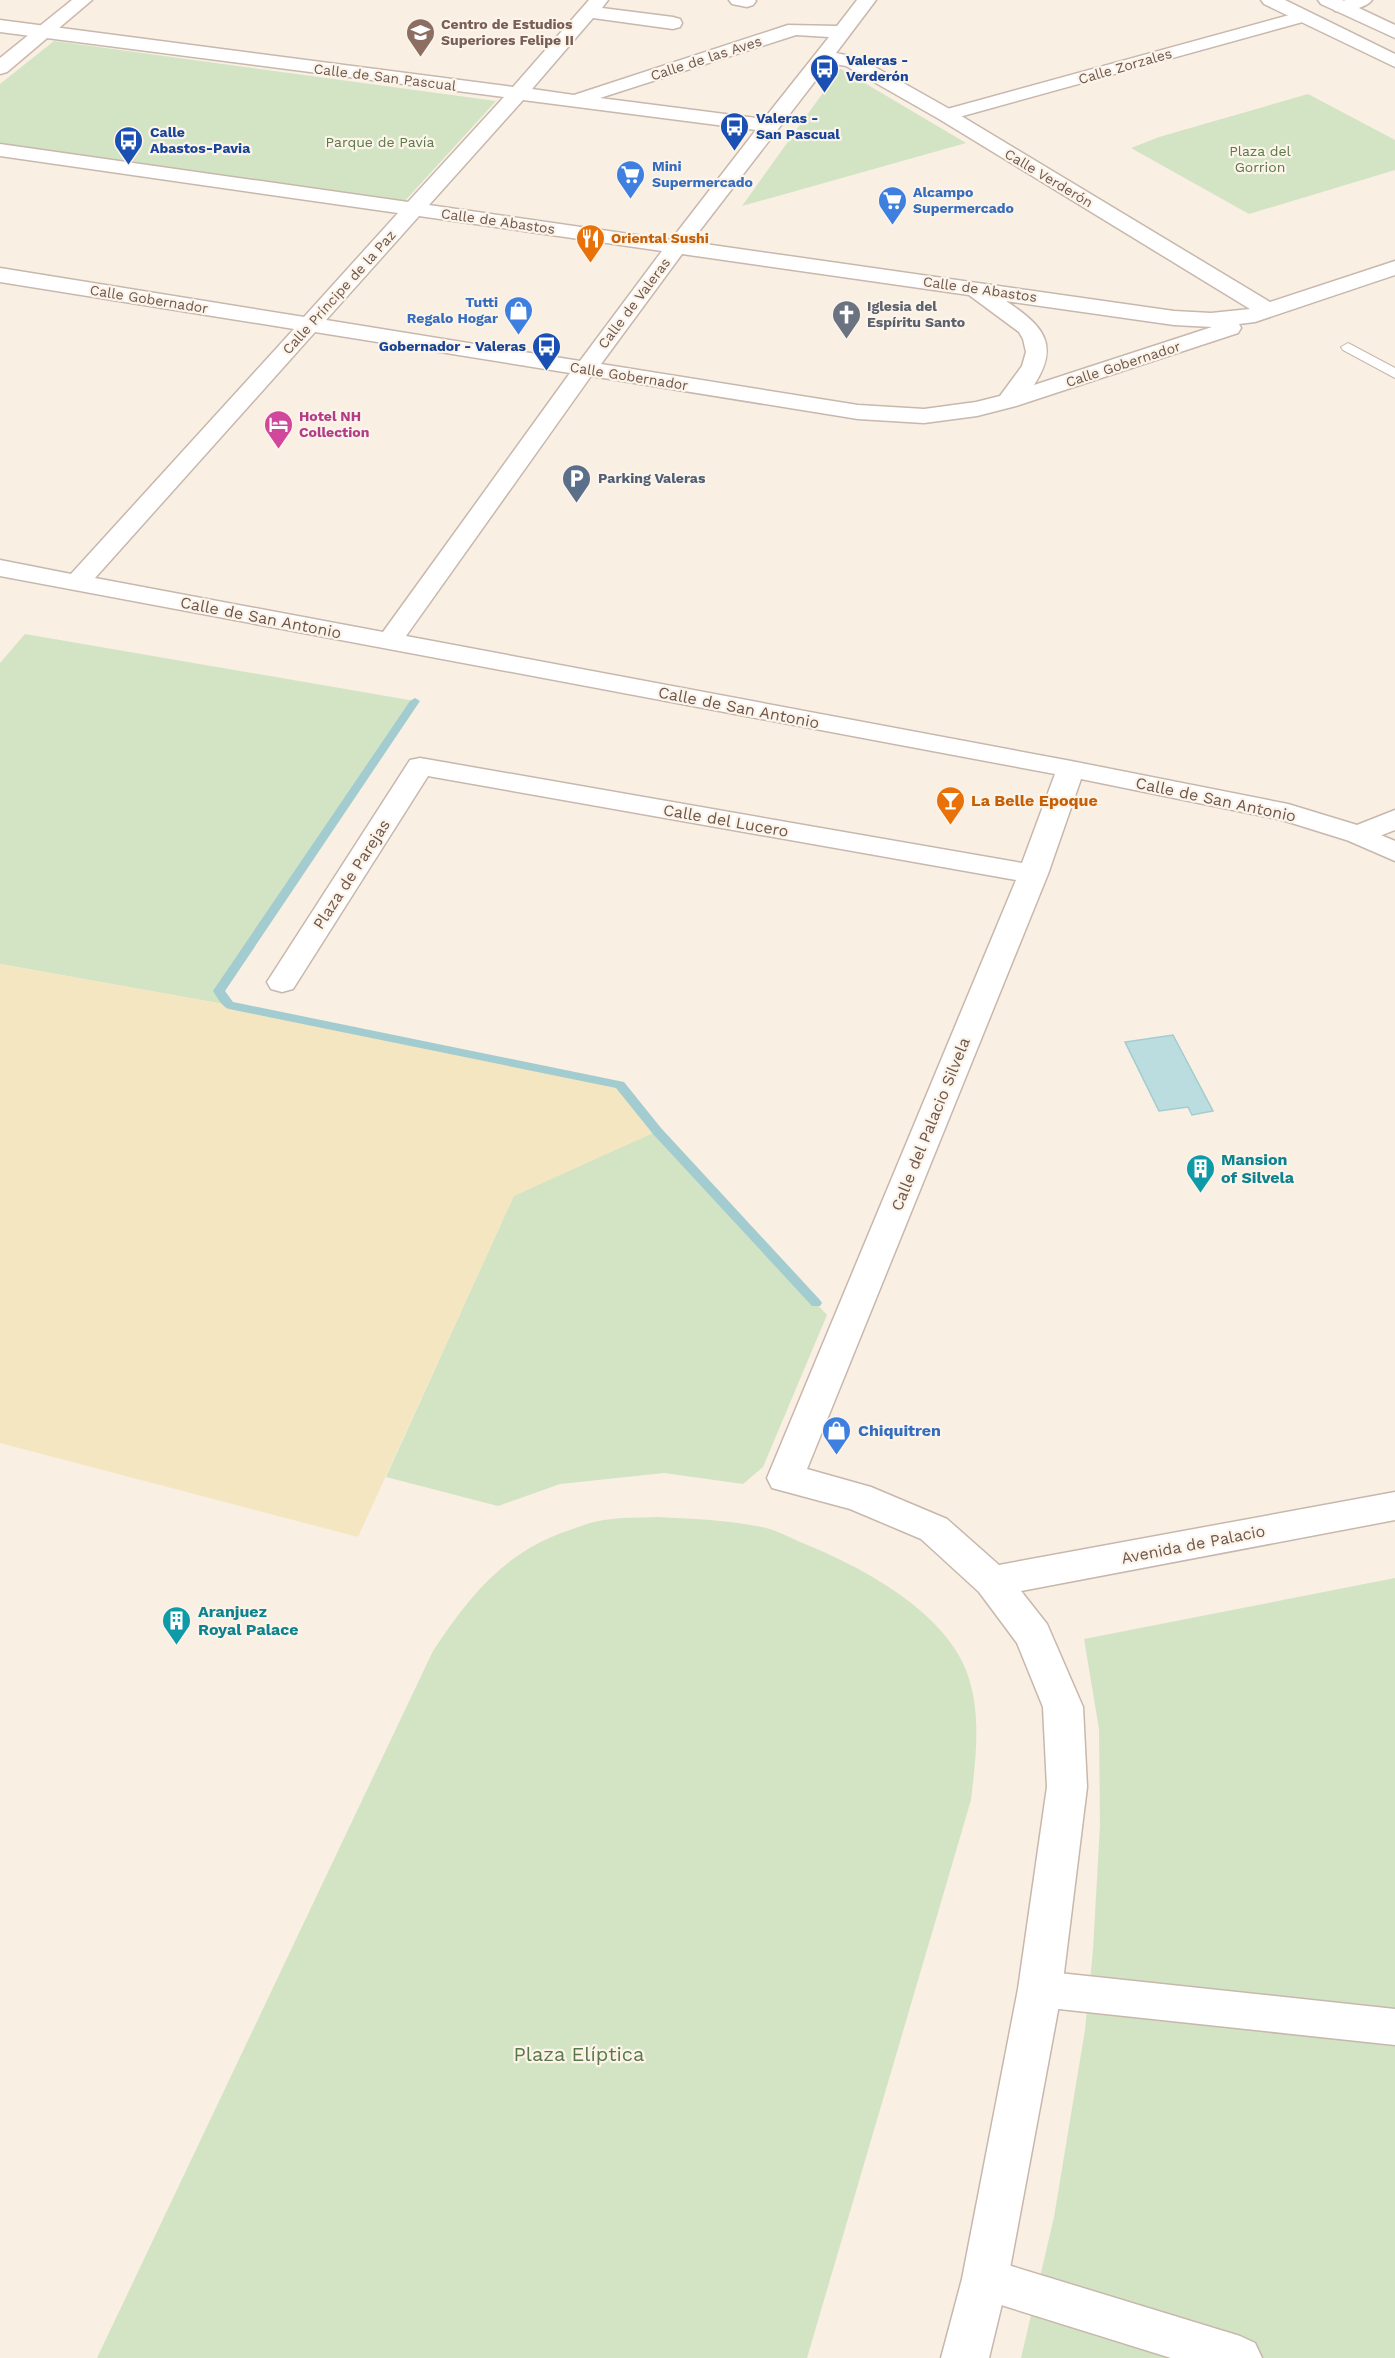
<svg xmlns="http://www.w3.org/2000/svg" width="1395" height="2358" font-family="'Work Sans',sans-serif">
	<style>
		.green { fill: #d3e4c4 }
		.sand { fill: #f5e6c2 }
		.water { fill: #bbdde0; stroke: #a2ccd0; stroke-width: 1.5 }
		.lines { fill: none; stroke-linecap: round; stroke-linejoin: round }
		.stream { fill: #a2ccd0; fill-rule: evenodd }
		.service-casing { stroke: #c8b7ac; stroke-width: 2 }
		.pedestrian-casing { stroke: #c8b7ac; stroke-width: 3 }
		.minor-casing { stroke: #c8b7ac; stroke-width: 3 }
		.tertiary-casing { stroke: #c8b7ac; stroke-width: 3 }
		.secondary-casing { stroke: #cdb9ac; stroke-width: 3 }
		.service { fill: #fff; fill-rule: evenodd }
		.pedestrian { fill: #fff; fill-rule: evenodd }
		.minor { fill: #fff; fill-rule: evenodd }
		.tertiary { fill: #fff; fill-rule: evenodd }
		.secondary { fill: #fff; fill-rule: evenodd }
		.labels { text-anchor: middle; stroke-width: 4.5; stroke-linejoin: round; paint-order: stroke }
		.far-education-label { font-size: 14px; font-weight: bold; fill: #785e54; stroke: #fcf4e9; text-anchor: start }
		.far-street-label { font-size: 14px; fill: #6e564d; stroke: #fcf4e9 }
		.far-transit-label { font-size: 14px; font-weight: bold; fill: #164399; stroke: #fcf4e9; text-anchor: start }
		.far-park-label { font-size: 14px; fill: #5a7849; stroke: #fcf4e9 }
		.far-shop-label { font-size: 14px; font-weight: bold; fill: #366cbe; stroke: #fcf4e9; text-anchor: start }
		.far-food-label { font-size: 14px; font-weight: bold; fill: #c56008; stroke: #fcf4e9; text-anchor: start }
		.far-worship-label { font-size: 14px; font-weight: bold; fill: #5b616d; stroke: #fcf4e9; text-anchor: start }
		.far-hotel-label { font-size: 14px; font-weight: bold; fill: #b23c85; stroke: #fcf4e9; text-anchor: start }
		.far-service-label { font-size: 14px; font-weight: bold; fill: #4e5e75; stroke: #fcf4e9; text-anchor: start }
		.street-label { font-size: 16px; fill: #6e564d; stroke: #fcf4e9 }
		.food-label { font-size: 16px; font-weight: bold; fill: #c56008; stroke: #fcf4e9; text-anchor: start }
		.culture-label { font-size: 16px; font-weight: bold; fill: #0d838f; stroke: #fcf4e9; text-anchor: start }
		.shop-label { font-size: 16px; font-weight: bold; fill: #366cbe; stroke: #fcf4e9; text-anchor: start }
		.near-park-label { font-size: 20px; fill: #5a7849; stroke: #fcf4e9 }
	</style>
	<rect width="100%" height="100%" fill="#f9efe3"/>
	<!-- green -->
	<g class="green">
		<polygon points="54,41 496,101 403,203 0,145 0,84"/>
		<polygon points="841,69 966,143 742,206 840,69"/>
		<polygon points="1308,94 1395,140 1395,170 1249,214 1131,148 1159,137"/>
		<polygon points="25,634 415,701 227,977 219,991 229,1005 0,964 0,663"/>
		<polygon points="657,1131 827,1315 763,1467 743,1484 664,1473 560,1484 498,1506 386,1477 514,1195"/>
		<path d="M658,1517C694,1519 731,1520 766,1528C778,1531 789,1537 800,1542C858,1565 942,1609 966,1670C982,1712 976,1757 971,1800L807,2358H97L433,1651C469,1597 503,1553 567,1531C581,1526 596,1520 612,1519C627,1517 642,1518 658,1517Z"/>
		<polygon points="1395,1578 1395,2358 1021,2358 1054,2217 1085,2030 1093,1950 1100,1825 1099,1729 1084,1639"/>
	</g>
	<!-- sand -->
	<polygon class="sand" points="0,964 229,1005 619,1085 657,1131 514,1196 358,1537 0,1443"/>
	<!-- water -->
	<polygon class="water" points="1173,1035 1213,1111 1192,1115 1188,1107 1159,1111 1125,1042"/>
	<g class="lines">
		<!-- stream -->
		<path class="stream" d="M415,698L420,701L225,991L233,1002L624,1082L661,1128L820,1300L822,1303L820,1306H812L653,1134L616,1088L229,1009C222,1007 217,997 213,991L215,988L410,701Z"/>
		<defs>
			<polygon id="service" points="1348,343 1395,368 1395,378 1343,350 1341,347"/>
			<g id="pedestrian">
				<path d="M1346,0H1372C1366,8 1345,13 1335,11L1333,7L1335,3Z"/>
				<polygon points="1304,11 1312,16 1310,20 952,119 940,119 937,115 940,111"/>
				<polygon points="1040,1971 1395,2009 1395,2045 1040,2007 1026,2002 1020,1989 1026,1976"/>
				<polygon points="985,2258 1240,2336 1255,2343 1262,2358 1171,2358 985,2300 970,2294 964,2279 970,2264"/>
			</g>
			<g id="minor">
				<path d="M589,0H608L602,8L673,17L680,19L682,23L680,27L673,29L593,18L532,89L574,95L788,25L837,26L857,0H876L836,53L859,58L953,111L1270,302L1395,261V275L1255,322L1239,324L1241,328L1238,333L1016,406L977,416L924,423L858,419L591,376L406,636L1071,761L1288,804L1357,825L1395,810V830L1359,844L1282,820L1081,779L1048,874L807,1469L871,1487L947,1519L999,1565L1395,1492V1520L1021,1591L1047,1624L1083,1707L1087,1787L1062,1989L1008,2279L989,2358H941L962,2279L1018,1989L1047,1787L1043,1707L1017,1643L979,1592L921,1539L850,1509L772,1488L767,1478L1016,880L428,776L293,989L282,992L271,989L267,982L410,760L420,758L1022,863L1055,774L0,576V560L71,574L294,329L0,282V268L304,317L398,213L0,156V144L408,202L504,97L0,32V20L513,87ZM796,35L829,37L764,119L600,98ZM829,63L846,66L939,119L1250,309L1211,313L1174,311L691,242ZM523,100L756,130L671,240L429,205ZM419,216L662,251L580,361L326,320ZM682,254L969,295L1019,332L1023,339L1026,352L1022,366L1000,396L976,402L924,409L858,405L601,364ZM1006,301L1174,325L1212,327L1034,385C1061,344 1042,325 1006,301ZM315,332L570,373L383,632L95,578Z"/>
				<polygon points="729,0 755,0 756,1 753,5 747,7 732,4"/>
				<polygon points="1261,0 1285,0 1395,54 1395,67 1264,4"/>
				<polygon points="1318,0 1342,0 1395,25 1395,38 1321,4"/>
			</g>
			<polygon id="tertiary" points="1359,826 1395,841 1395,861 1349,841 1345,835 1349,829"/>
			<polygon id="secondary" points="72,0 92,0 7,72 0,74 0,58"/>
		</defs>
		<!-- service casing -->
		<use href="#service" class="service-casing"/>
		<!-- pedestrian casing -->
		<use href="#pedestrian" class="pedestrian-casing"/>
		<!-- minor casing -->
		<use href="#minor" class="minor-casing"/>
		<!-- tertiary casing -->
		<use href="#tertiary" class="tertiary-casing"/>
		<!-- secondary casing -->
		<use href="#secondary" class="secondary-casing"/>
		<!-- service -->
		<use href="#service" class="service"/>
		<!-- pedestrian -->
		<use href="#pedestrian" class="pedestrian"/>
		<!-- minor -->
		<use href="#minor" class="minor"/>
		<!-- tertiary -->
		<use href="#tertiary" class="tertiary"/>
		<!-- secondary -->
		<use href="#secondary" class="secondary"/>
	</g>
	<!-- icons -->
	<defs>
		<symbol id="university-pin" viewBox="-11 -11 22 30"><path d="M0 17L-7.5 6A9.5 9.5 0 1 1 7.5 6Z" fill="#8d6e63" stroke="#fcf4e9"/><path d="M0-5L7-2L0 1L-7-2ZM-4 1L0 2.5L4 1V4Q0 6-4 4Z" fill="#fff"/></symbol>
		<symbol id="bus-pin" viewBox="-11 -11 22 30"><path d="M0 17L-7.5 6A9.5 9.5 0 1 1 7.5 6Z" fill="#1a4fb4" stroke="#fcf4e9"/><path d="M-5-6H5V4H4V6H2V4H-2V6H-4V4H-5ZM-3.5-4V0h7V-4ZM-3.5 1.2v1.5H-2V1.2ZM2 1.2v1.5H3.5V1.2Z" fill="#fff"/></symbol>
		<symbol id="supermarket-pin" viewBox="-11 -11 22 30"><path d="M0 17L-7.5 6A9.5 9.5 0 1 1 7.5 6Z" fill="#3f7fe0" stroke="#fcf4e9"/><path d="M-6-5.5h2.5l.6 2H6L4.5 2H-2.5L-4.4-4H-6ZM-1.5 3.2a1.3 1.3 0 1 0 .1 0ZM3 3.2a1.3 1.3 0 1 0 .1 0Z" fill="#fff"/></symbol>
		<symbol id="restaurant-pin" viewBox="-11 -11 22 30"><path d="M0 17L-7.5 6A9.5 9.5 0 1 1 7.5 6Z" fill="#e8710a" stroke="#fcf4e9"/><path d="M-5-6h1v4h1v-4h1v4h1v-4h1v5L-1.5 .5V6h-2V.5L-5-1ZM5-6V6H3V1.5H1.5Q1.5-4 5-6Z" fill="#fff"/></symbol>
		<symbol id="shop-pin" viewBox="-11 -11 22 30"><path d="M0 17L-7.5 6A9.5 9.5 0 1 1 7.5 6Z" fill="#3f7fe0" stroke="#fcf4e9"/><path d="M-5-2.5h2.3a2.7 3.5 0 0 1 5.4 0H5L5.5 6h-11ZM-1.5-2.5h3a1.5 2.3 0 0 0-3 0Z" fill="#fff"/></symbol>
		<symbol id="church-pin" viewBox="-11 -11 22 30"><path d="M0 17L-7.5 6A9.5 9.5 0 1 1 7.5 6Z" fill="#6b7280" stroke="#fcf4e9"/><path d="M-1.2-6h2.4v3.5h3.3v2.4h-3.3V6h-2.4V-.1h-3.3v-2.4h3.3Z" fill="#fff"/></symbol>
		<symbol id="hotel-pin" viewBox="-11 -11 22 30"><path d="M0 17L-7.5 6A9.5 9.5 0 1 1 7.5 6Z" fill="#d1479c" stroke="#fcf4e9"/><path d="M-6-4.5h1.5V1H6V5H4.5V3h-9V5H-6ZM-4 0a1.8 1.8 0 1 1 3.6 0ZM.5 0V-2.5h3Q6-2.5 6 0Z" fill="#fff"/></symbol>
		<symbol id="parking-pin" viewBox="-11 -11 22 30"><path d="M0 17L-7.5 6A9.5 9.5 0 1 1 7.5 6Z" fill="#5c6f8a" stroke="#fcf4e9"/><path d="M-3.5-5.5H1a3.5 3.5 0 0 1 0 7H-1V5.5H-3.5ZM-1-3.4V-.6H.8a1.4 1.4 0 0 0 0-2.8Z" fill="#fff"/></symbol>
		<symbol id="bar-pin" viewBox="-11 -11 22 30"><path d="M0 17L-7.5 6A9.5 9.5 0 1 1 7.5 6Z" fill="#e8710a" stroke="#fcf4e9"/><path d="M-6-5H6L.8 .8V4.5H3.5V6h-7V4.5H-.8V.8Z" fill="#fff"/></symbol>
		<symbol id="building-pin" viewBox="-11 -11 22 30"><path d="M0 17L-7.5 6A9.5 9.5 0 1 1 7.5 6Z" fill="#0f9aa8" stroke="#fcf4e9"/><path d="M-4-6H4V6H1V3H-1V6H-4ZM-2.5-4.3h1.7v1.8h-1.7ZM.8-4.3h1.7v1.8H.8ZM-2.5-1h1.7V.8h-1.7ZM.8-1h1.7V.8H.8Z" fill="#fff"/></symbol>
	</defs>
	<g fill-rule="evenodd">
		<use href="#university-pin" x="404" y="16" width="33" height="45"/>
		<use href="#bus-pin" x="808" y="52" width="33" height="45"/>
		<use href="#bus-pin" x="718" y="110" width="33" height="45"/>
		<use href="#bus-pin" x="112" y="124" width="33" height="45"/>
		<use href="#supermarket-pin" x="614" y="158" width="33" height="45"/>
		<use href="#supermarket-pin" x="876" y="184" width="33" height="45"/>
		<use href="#restaurant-pin" x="574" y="222" width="33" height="45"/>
		<use href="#shop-pin" x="502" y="294" width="33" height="45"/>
		<use href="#church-pin" x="830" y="298" width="33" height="45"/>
		<use href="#bus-pin" x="530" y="330" width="33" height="45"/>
		<use href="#hotel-pin" x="262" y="408" width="33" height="45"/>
		<use href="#parking-pin" x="560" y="462" width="33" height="45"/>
		<use href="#bar-pin" x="934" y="784" width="33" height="45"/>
		<use href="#building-pin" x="1184" y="1152" width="33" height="45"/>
		<use href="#shop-pin" x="820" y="1414" width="33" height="45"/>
		<use href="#building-pin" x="160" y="1604" width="33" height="45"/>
	</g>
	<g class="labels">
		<!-- far-education labels -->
		<g class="far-education-label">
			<text x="441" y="29">Centro de Estudios<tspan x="441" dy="16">Superiores Felipe II</tspan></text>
		</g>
		<!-- far-street labels -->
		<g class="far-street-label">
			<text transform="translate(706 58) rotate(-18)" y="5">Calle de las Aves</text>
			<text transform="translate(1125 66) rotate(-16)" y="5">Calle Zorzales</text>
			<text transform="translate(385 77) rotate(7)" y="5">Calle de San Pascual</text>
			<text transform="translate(1049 178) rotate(31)" y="5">Calle Verderón</text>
			<text transform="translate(498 221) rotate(8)" y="5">Calle de Abastos</text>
			<text transform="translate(980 289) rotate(8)" y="5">Calle de Abastos</text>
			<text transform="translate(339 292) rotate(-48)" y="5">Calle Príncipe de la Paz</text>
			<text transform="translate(149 299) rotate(9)" y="5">Calle Gobernador</text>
			<text transform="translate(634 303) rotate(-53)" y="5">Calle de Valeras</text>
			<text transform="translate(1123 364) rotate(-18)" y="5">Calle Gobernador</text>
			<text transform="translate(629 376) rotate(9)" y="5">Calle Gobernador</text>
		</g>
		<!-- far-transit labels -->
		<g class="far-transit-label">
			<text x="846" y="65">Valeras -<tspan x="846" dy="16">Verderón</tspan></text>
			<text x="756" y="123">Valeras -<tspan x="756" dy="16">San Pascual</tspan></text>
			<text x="150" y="137">Calle<tspan x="150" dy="16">Abastos-Pavia</tspan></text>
			<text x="526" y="351" text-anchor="end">Gobernador - Valeras</text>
		</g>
		<!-- far-park labels -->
		<g class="far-park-label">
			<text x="380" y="147">Parque de Pavía</text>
			<text x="1260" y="156">Plaza del<tspan x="1260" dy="16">Gorrion</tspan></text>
		</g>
		<!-- far-shop labels -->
		<g class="far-shop-label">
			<text x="652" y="171">Mini<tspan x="652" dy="16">Supermercado</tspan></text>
			<text x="913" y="197">Alcampo<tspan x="913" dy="16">Supermercado</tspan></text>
			<text x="498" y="307" text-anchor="end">Tutti<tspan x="498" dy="16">Regalo Hogar</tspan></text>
		</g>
		<!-- far-food labels -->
		<g class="far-food-label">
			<text x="611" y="243">Oriental Sushi</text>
		</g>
		<!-- far-worship labels -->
		<g class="far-worship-label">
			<text x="867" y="311">Iglesia del<tspan x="867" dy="16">Espíritu Santo</tspan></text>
		</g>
		<!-- far-hotel labels -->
		<g class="far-hotel-label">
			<text x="299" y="421">Hotel NH<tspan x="299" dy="16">Collection</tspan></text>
		</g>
		<!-- far-service labels -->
		<g class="far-service-label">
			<text x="598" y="483">Parking Valeras</text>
		</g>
		<!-- street labels -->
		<g class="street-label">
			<text transform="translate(261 617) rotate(11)" y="6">Calle de San Antonio</text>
			<text transform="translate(739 707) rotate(11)" y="6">Calle de San Antonio</text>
			<text transform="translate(1216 799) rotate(12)" y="6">Calle de San Antonio</text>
			<text transform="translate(726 820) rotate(10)" y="6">Calle del Lucero</text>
			<text transform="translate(351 874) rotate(-57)" y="6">Plaza de Parejas</text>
			<text transform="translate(930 1124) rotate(-68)" y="6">Calle del Palacio Silvela</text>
			<text transform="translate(1193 1544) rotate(-11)" y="6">Avenida de Palacio</text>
		</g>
		<!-- food labels -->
		<g class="food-label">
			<text x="971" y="806">La Belle Epoque</text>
		</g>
		<!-- culture labels -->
		<g class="culture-label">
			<text x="1221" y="1165">Mansion<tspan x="1221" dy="18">of Silvela</tspan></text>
			<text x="198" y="1617">Aranjuez<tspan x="198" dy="18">Royal Palace</tspan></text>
		</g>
		<!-- shop labels -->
		<g class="shop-label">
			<text x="858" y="1436">Chiquitren</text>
		</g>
		<!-- near-park labels -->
		<g class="near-park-label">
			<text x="579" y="2061">Plaza Elíptica</text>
		</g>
	</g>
</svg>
